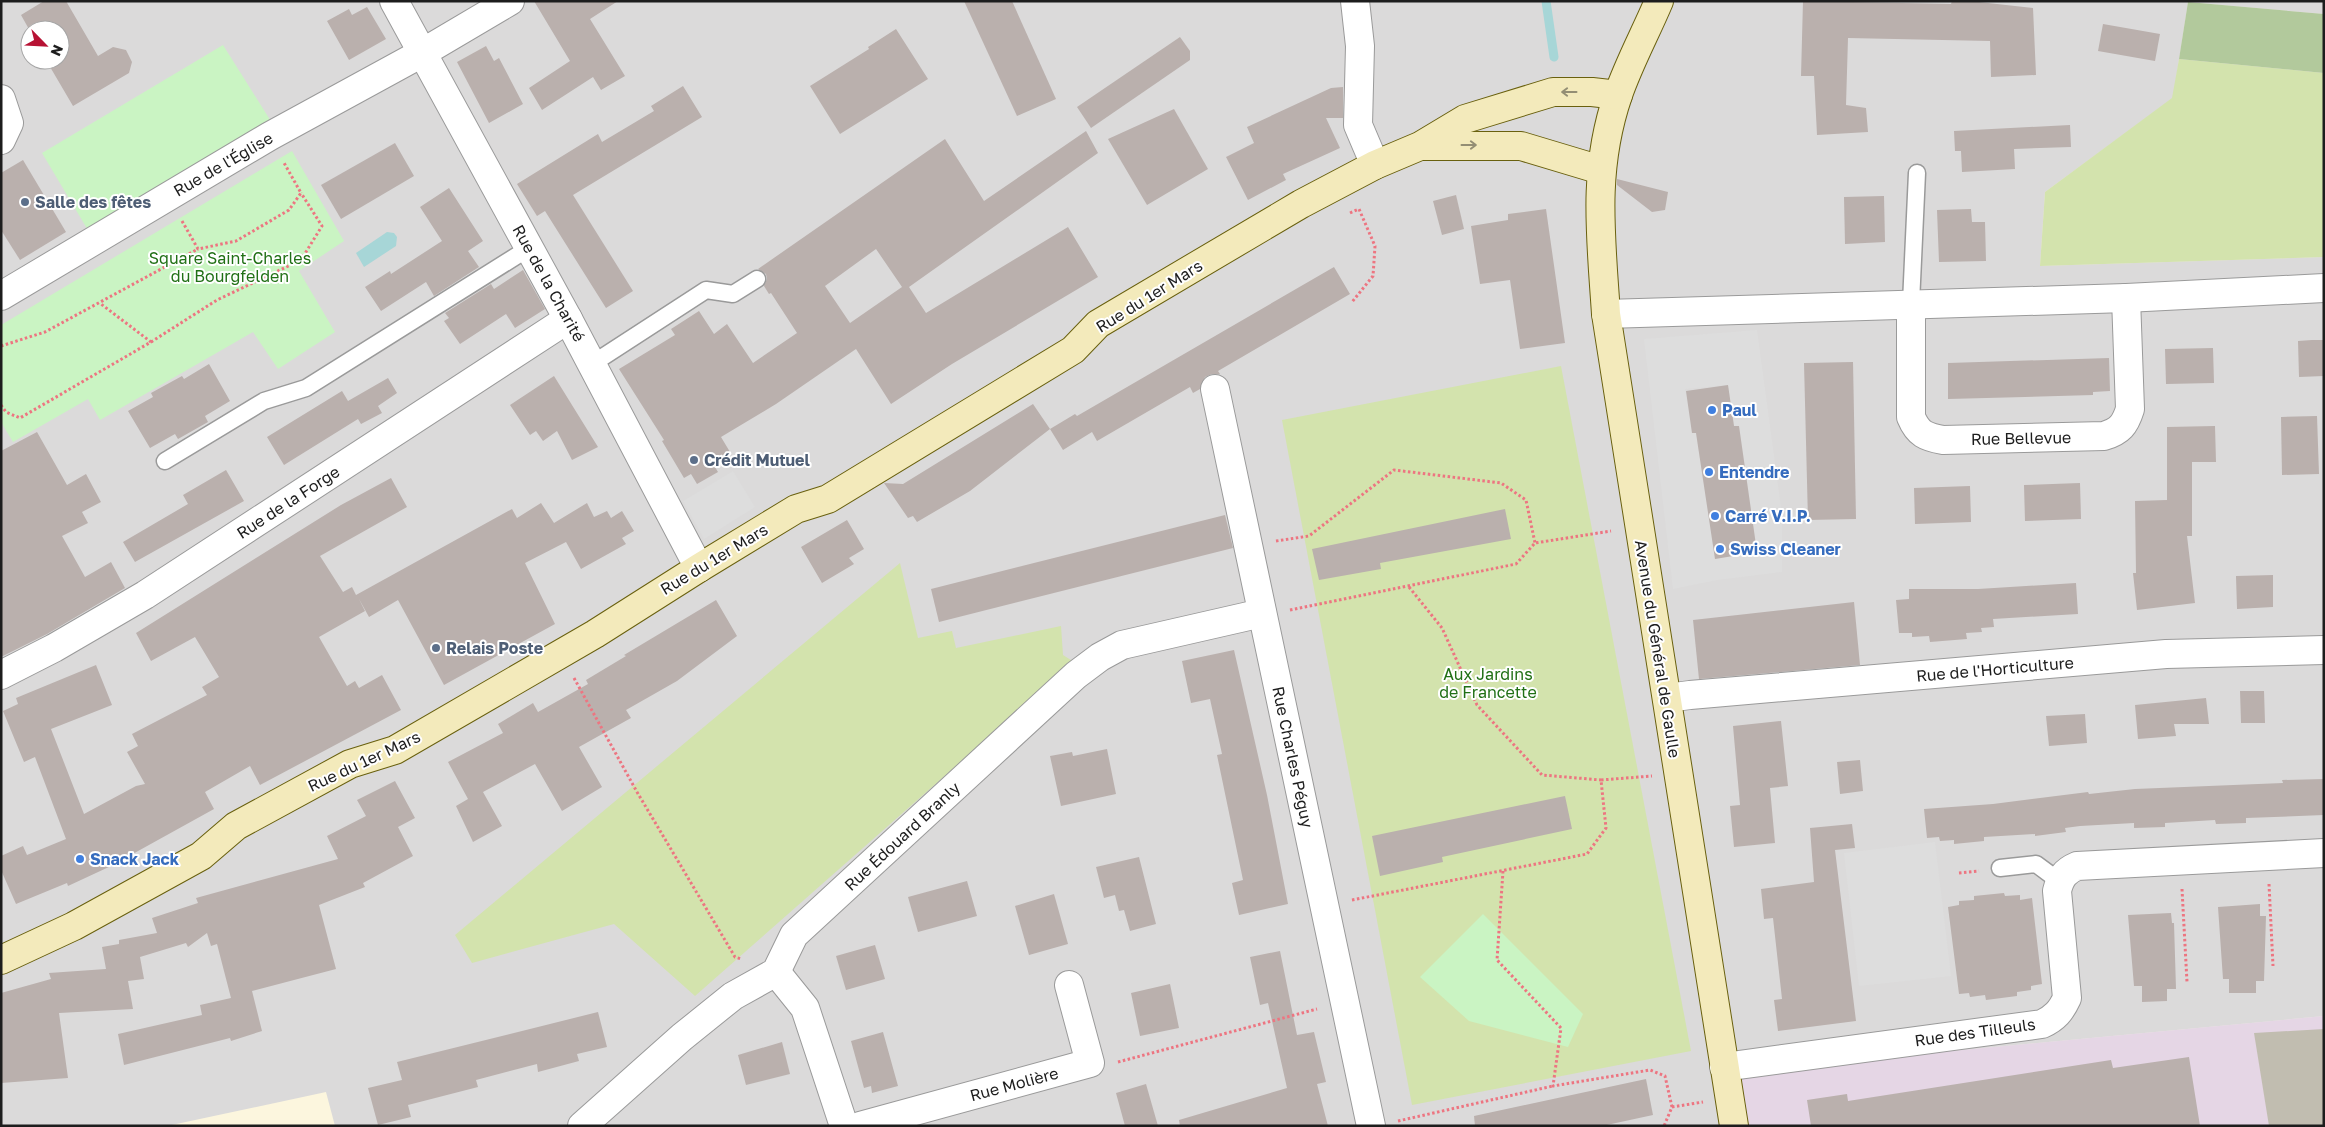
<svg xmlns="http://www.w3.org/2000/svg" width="2325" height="1127" font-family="'Golos Text',sans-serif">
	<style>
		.residential { fill: #dbdada; fill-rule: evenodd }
		.industrial { fill: #e5d6e5 }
		.education { fill: #fcf6de }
		.construction { fill: #c1bdb0 }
		.grass { fill: #d3e3ad }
		.forest { fill: #b2c99c }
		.park { fill: #caf4c3 }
		.parking { fill: #ddd; fill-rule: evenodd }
		.water { fill: #a7d6d7 }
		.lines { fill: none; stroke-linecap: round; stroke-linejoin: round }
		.stream { stroke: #a7d6d7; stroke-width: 9 }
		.building { fill: #bab0ad; fill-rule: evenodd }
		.service-casing { stroke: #9a9a9a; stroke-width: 19 }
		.minor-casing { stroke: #9a9a9a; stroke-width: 30 }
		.secondary-casing { stroke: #69600e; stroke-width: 30 }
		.path { stroke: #ed7581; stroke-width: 3; stroke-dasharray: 2.5 2.5; stroke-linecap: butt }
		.service { stroke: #fff; stroke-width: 16 }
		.minor { stroke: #fff; stroke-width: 28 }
		.secondary { stroke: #f3eabb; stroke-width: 28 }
		.oneway { stroke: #938e74 }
		.service-dot { fill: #5c6f8a; stroke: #fff; stroke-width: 2 }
		.shop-dot { fill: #3f7fe0; stroke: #fff; stroke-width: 2 }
		.labels { text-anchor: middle; stroke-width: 4; stroke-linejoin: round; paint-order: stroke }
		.street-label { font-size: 16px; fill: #1d1d1d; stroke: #fff }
		.service-label { font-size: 16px; font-weight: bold; fill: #4e5e75; stroke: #fff; text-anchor: start }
		.park-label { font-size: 16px; fill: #207015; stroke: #fff }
		.shop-label { font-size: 16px; font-weight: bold; fill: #366cbe; stroke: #fff; text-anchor: start }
	</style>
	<rect width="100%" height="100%" fill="#ede8e3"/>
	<!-- residential -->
	<path class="residential" d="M1,1H2324V14L2188,2L2173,98L2045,192L2040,266L2324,257V1016L1738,1071L1746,1126H1ZM30,30H60V60H30Z"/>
	<!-- industrial -->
	<polygon class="industrial" points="2324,1016 2324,1126 1746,1126 1738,1071"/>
	<!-- education -->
	<polygon class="education" points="326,1092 335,1126 167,1126"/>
	<!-- construction -->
	<polygon class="construction" points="2324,1029 2324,1126 2269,1126 2254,1033"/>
	<!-- grass -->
	<g class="grass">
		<polygon points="2179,59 2324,73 2324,257 2040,266 2045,192 2172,98"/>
		<polygon points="1561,366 1691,1051 1412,1105 1282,420"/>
		<polygon points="900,563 918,638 952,631 956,648 1061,626 1063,655 1074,662 695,996 614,924 472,963 455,935"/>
	</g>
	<!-- forest -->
	<polygon class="forest" points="2188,2 2324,14 2324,73 2179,59"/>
	<!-- park -->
	<g class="park">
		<polygon points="223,45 272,123 89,232 42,153"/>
		<polygon points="292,151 344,241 299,271 335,332 278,369 253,332 100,420 88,399 13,442 1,422 1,325"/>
		<polygon points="1483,914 1583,1014 1568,1047 1469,1021 1420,977"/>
	</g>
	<!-- parking -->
	<g class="parking">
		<path d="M1757,330L1782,515V572L1717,580L1673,589L1644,339ZM1728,385L1734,426H1739L1757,552L1716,559L1696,433H1692L1685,389Z"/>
		<polygon points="733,471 755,507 704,539 683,501"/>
		<polygon points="1935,842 1951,976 1859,986 1844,853"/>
	</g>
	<!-- water -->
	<polygon class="water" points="387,232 394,233 397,237 396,246 364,267 356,253"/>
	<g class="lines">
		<!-- stream -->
		<polyline class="stream" points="1546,1 1554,57"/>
	</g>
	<!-- building -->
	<g class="building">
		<polygon points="44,1 66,1 98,56 113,47 126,50 132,62 129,73 73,106 46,60 60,60 60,30 30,31 21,15"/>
		<polygon points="534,1 618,1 590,19 625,76 601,90 593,77 542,110 529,88 570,61"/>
		<polygon points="964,1 1012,1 1056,99 1017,116"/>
		<polygon points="1803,1 1951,4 1952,1 1970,1 2033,8 2036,75 1991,77 1990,41 1848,38 1846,105 1866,108 1868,132 1817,135 1814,76 1801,76"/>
		<polygon points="367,7 386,39 349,60 327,21 349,9 352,15"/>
		<polygon points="2103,24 2160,34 2155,61 2098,51"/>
		<polygon points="896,29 928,79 840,134 810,86 869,49 868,47"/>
		<polygon points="1180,37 1190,51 1190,60 1091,128 1077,107"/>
		<polygon points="486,46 494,61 499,58 523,104 489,123 457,62"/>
		<polygon points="683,86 702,117 573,195 633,291 606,308 545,211 537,216 517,184 598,134 602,142 654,111 651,106"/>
		<polygon points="1343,87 1343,118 1326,118 1340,148 1283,174 1286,180 1248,200 1226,157 1254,143 1247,127 1331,88"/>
		<polygon points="1174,109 1208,169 1147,205 1108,139"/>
		<polygon points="2070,125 2071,147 2014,149 2015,169 1962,172 1961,151 1955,151 1954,131"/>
		<path d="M1086,131L1098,153L909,287L926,313L1068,227L1098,277L952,364L891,404L856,349L776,404L721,437L730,452L712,462L718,472L697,484L691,474L684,478L662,441L664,440L619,369L675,335L671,329L699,311L714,334L727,324L753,363L797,333L771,293L769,294L764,286L767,279L766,274L758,269L945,139L984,201ZM876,249L902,287L850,323L825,286Z"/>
		<polygon points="395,143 414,176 341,219 321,185"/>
		<polygon points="23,160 66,232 20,260 1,230 1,173"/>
		<polygon points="1617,179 1668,192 1665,210 1652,212 1617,185"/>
		<polygon points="449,188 483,241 468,251 479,267 434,296 426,282 381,311 365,287 390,271 391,274 442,241 420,207"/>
		<polygon points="1456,195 1464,229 1442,235 1433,201"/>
		<polygon points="1884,196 1885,242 1845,244 1844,197"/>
		<polygon points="1546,209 1565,343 1520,349 1510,280 1480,284 1471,226 1508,220 1508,214"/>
		<polygon points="1971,209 1972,222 1985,222 1986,261 1939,262 1937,210"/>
		<polygon points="1334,267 1350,294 1218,371 1220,374 1212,374 1205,377 1200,389 1193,393 1190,387 1097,441 1092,432 1063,450 1050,429 1075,414 1077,416"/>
		<polygon points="523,270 545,309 515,328 506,314 460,344 444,321 449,318 445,313 491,284 494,289"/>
		<polygon points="2312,340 2324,340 2324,376 2299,377 2298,341"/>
		<polygon points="2213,348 2214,383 2166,384 2165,349"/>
		<polygon points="2109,358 2110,391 2093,392 2093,395 1948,399 1948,363"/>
		<polygon points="1853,362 1856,519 1808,520 1804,363"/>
		<polygon points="209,364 230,401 205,416 208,422 178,439 175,434 150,448 128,411 153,397 151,393 182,376 184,379"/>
		<polygon points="554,376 598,447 572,460 557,431 543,441 536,431 530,435 510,405"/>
		<polygon points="388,378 397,393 378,406 382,413 361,424 358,419 284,465 267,437 342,391 348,401"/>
		<polygon points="1728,385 1734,426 1739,426 1757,552 1715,559 1696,433 1692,433 1686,391"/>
		<polygon points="1033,404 1050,429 970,491 917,522 913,516 908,518 884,483 903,484"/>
		<polygon points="2317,416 2319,474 2282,475 2281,417"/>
		<polygon points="2215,426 2216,462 2192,462 2192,536 2187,536 2195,603 2137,610 2133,573 2136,573 2135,501 2167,500 2167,427"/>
		<polygon points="37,432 67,485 86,474 101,502 82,512 88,523 62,536 85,577 111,562 125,588 47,634 1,657 1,451"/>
		<polygon points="226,470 244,501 135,562 123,542 188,504 183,495"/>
		<polygon points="391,478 407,507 320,556 343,592 352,587 356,595 512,509 517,518 541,503 554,523 587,503 594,517 607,511 611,518 622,511 634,531 622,538 626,544 581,569 566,542 525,563 555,624 444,685 398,600 369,617 359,599 365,611 319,637 347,686 355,681 359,688 382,675 401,710 260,785 250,766 205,792 214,809 111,866 68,886 67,883 16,904 1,870 1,856 23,846 27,855 66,839 35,757 24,762 3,711 18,704 16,698 96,665 112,705 51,729 84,814 136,786 145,784 127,752 138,746 132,734 207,695 202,687 219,677 195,637 151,661 136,633 341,505"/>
		<polygon points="2080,483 2081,519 2025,521 2024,485"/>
		<polygon points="1970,486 1971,522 1915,524 1914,488"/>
		<polygon points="1505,509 1511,539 1380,563 1381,569 1319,580 1312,549"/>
		<polygon points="1225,515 1233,548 939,622 931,589"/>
		<polygon points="847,520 864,549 849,558 854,564 822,583 801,547"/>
		<polygon points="2273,575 2273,607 2237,609 2236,576"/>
		<polygon points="2076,583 2078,614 1993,619 1994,627 1981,628 1982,632 1966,633 1967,639 1930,642 1929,636 1912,637 1912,633 1899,633 1896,600 1909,599 1909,589 1978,589"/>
		<polygon points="716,600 737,636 677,681 626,710 631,718 579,747 602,787 562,811 535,764 483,792 502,826 473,842 456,806 468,799 448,762 503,733 498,724 533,703 538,712 547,707 588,684 586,680 626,656 624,655"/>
		<polygon points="1854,602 1860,665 1699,679 1693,620"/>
		<polygon points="1234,650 1267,795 1288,904 1239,915 1232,883 1243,880 1217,755 1222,754 1210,699 1191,703 1182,661"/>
		<polygon points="2240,691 2264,691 2265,723 2241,723"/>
		<polygon points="2206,698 2209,724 2174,724 2176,736 2138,739 2135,705"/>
		<polygon points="2085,714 2087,743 2049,746 2046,716"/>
		<polygon points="1781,721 1788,786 1770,788 1775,843 1734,847 1730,806 1740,805 1733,726"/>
		<polygon points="1107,749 1116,794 1061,806 1050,756 1072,752 1073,756"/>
		<polygon points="1860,760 1863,791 1840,794 1837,762"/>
		<polygon points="2324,779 2324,815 2246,818 2246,823 2216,824 2215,820 2165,823 2165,827 2134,828 2134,823 2080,826 2065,828 2066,832 2035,836 2035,834 1984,837 1984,841 1954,844 1954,840 1940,841 1939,837 1927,838 1924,809 1993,804 2088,792 2089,794 2135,789 2258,784 2283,783 2282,780"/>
		<polygon points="395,781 415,818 398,827 413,856 363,883 365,887 319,905 336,969 252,991 262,1031 231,1041 230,1038 124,1065 118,1034 202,1015 200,1005 231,998 217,944 211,946 207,933 188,947 186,943 140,957 144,979 128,981 133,1009 59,1013 68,1078 1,1083 1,993 51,979 49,973 106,969 102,947 119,944 119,940 157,933 152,918 198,903 196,898 338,859 327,836 366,816 357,800"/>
		<polygon points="1565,796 1572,829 1442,857 1443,862 1380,876 1372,836"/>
		<polygon points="1852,824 1855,848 1835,850 1856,1021 1778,1031 1774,1000 1782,999 1773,918 1764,919 1761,889 1814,882 1810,828"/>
		<polygon points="1139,857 1156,924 1130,931 1124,910 1119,911 1115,895 1104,898 1096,867"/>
		<polygon points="967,881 977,916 918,932 908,897"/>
		<polygon points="2004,893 2005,896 2020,895 2020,900 2032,898 2042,984 2031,986 2031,990 2017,992 2017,996 1986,1000 1985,995 1970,997 1969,993 1959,994 1948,907 1959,905 1959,901 1974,900 1974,896"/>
		<polygon points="1054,894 1068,944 1029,955 1015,906"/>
		<polygon points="2260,904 2260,916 2266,916 2264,981 2256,981 2256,993 2229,993 2229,979 2223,979 2218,907"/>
		<polygon points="2171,913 2172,923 2174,923 2176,989 2167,989 2167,1001 2142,1002 2142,986 2134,986 2128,915"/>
		<polygon points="875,945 885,979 846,990 836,956"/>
		<polygon points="1280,951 1297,1035 1314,1032 1326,1082 1317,1084 1328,1126 1180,1126 1179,1120 1287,1088 1268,1003 1260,1005 1250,957"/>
		<polygon points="1170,984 1179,1028 1140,1036 1131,993"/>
		<polygon points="598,1012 607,1047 577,1054 579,1061 538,1072 537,1064 476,1080 478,1087 408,1105 411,1117 378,1125 368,1088 402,1080 397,1062"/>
		<polygon points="883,1032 898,1086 872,1093 871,1086 864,1088 851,1041"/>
		<polygon points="782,1042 790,1074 746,1085 738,1055"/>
		<polygon points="2189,1057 2200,1126 1811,1126 1807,1100 1847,1094 1848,1101 2111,1060 2113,1068"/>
		<polygon points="1646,1079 1653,1115 1602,1126 1475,1126 1474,1116"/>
		<polygon points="1146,1084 1158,1126 1125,1126 1116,1093"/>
	</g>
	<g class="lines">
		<defs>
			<g id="service">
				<polyline points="1911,303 1917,173"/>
				<polyline points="592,364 706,290 733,294 757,279"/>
				<polyline points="165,461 264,401 306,388 529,248"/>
				<polyline points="2000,868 2036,864 2059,881"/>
			</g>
			<g id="minor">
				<polyline points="394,1 568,319 699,568"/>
				<polyline points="1355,1 1360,46 1358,125 1375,165"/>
				<polyline points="1,99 9,123 1,140"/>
				<polyline points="1,296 270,136 422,53 510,1"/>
				<path d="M1911,303V417C1918,434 1926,437 1943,440L2104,436C2120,431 2125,425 2130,409L2126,298"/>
				<polyline points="1606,314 2126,298 2324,288"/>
				<polyline points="1215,389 1371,1126"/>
				<polyline points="1,675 54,648 145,595 568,319"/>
				<polyline points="1667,698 1690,695 2166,654 2324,650"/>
				<polyline points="776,972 805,1008 844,1126"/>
				<path d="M1724,1067L2042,1024C2055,1018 2061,1011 2067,998L2057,891C2060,878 2065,871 2077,866L2324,853"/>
				<polyline points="582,1126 682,1037 733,996 776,972 794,935 1076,675 1100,657 1122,645 1262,613"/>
				<polyline points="860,1126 1090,1063 1069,985"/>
			</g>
			<g id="secondary">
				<path d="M1659,1C1646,32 1629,63 1618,95C1592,171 1601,237 1606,314L1734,1126"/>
				<polyline points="1421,146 1521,146 1601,170"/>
				<polyline points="1,960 74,926 201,856 236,826 350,764 395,750 595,634 699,568 796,509 828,499 1073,350 1098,324 1301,204 1375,165 1420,146 1465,119 1553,92 1592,92 1618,95"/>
			</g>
		</defs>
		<!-- service casing -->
		<use href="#service" class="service-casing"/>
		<!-- minor casing -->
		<use href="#minor" class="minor-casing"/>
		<!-- secondary casing -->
		<use href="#secondary" class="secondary-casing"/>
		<!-- path -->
		<g class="path">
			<polyline points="1350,213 1359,209 1375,246 1373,276 1352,302"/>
			<polyline points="182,221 198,249 236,241 289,210 301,193 283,161"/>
			<polyline points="151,342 217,300 301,260 322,226 301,193"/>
			<polyline points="1,346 45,332 198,249"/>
			<polyline points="1,405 6,412 20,418 151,342 101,304"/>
			<polyline points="1276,541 1309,536 1394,470 1501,483 1526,500 1535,543"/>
			<polyline points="1409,587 1442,628 1477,705 1542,775 1601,780"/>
			<polyline points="1290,610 1516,564 1535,543 1611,531"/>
			<polyline points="574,678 637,792 735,957 741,959"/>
			<polyline points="1503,871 1497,960 1561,1028 1553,1086 1650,1070 1665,1076 1672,1107 1664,1126"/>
			<polyline points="1959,873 1979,871"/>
			<polyline points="2269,884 2273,966"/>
			<polyline points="2182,889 2187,982"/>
			<polyline points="1352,900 1587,854 1606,828 1601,780 1652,776"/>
			<polyline points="1118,1062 1317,1009"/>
			<polyline points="1672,1107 1703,1102"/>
			<polyline points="1398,1121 1553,1086"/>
		</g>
		<!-- service -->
		<use href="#service" class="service"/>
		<!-- minor -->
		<use href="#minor" class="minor"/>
		<!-- secondary -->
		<use href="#secondary" class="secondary"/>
	</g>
	<!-- one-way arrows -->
	<defs><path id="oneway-shaft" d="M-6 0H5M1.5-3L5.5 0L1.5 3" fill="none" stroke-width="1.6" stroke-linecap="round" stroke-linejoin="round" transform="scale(1.25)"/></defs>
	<g class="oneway">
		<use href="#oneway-shaft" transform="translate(1569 92) rotate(-180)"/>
		<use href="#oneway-shaft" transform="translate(1469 145)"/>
	</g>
	<!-- markers -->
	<g class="service-dot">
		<circle cx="25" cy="202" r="5"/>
		<circle cx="694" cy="460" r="5"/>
		<circle cx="436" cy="648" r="5"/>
	</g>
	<g class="shop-dot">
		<circle cx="1712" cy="410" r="5"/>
		<circle cx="1709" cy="472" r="5"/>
		<circle cx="1715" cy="516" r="5"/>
		<circle cx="1720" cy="549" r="5"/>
		<circle cx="80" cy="859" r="5"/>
	</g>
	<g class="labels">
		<!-- street labels -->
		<g class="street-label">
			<text transform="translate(223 164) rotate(-30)" y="6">Rue de l'Église</text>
			<text transform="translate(549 283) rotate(61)" y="6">Rue de la Charité</text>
			<text transform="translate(1149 296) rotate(-32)" y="6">Rue du 1er Mars</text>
			<text transform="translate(2021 438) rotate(-1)" y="6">Rue Bellevue</text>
			<text transform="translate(288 502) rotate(-33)" y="6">Rue de la Forge</text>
			<text transform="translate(714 559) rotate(-31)" y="6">Rue du 1er Mars</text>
			<text transform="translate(1658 649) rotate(81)" y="6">Avenue du Général de Gaulle</text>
			<text transform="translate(1995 669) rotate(-5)" y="6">Rue de l'Horticulture</text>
			<text transform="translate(1293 757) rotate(78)" y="6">Rue Charles Péguy</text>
			<text transform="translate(364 761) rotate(-25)" y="6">Rue du 1er Mars</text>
			<text transform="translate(902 836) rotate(-43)" y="6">Rue Édouard Branly</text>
			<text transform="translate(1975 1032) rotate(-8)" y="6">Rue des Tilleuls</text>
			<text transform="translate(1014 1084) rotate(-15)" y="6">Rue Molière</text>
		</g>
		<!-- service labels -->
		<g class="service-label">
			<text x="35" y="208">Salle des fêtes</text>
			<text x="704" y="466">Crédit Mutuel</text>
			<text x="446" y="654">Relais Poste</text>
		</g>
		<!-- park labels -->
		<g class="park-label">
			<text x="230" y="264">Square Saint-Charles<tspan x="230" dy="18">du Bourgfelden</tspan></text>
			<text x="1488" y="680">Aux Jardins<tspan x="1488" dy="18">de Francette</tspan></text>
		</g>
		<!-- shop labels -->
		<g class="shop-label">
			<text x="1722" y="416">Paul</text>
			<text x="1719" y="478">Entendre</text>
			<text x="1725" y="522">Carré V.I.P.</text>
			<text x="1730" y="555">Swiss Cleaner</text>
			<text x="90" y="865">Snack Jack</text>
		</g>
	</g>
	<!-- border -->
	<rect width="2325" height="1127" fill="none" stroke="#1d1d1d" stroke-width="5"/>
	<!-- north arrow -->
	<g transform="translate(45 45) rotate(114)"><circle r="24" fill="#ffffff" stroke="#a5a5a5"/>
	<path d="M0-4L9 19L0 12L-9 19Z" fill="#b71234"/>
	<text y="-8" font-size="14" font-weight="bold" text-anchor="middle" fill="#1d1d1d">N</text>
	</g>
</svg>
